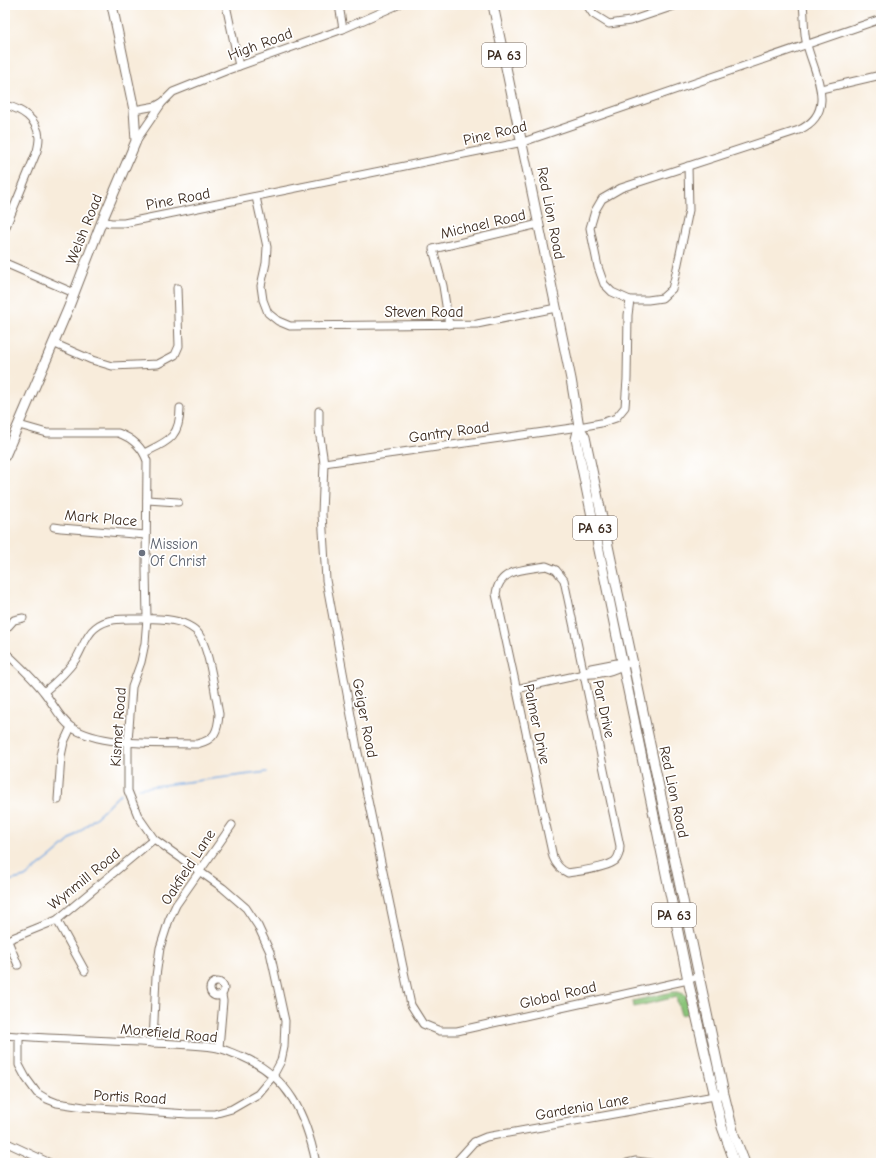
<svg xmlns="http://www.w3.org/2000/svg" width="886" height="1168" font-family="'Comic Neue',sans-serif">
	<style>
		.green { fill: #8ac479; stroke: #62774c }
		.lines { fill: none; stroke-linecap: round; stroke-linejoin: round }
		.stream { stroke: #77a9e3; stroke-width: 1.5 }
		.minor-casing { stroke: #7d6e60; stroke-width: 9 }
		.major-casing { stroke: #7d6e60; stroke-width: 11 }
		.minor { stroke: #fff; stroke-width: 7 }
		.major { stroke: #fff; stroke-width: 9 }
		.worship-dot { fill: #6b7280; stroke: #fff; stroke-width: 1.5 }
		.labels { text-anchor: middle; stroke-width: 3.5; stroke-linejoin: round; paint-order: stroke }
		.shield { fill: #fff; stroke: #766a62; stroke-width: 1 }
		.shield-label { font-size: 14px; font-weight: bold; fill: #3b2a1e }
		.street-label { font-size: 15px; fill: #3b2a1e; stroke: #fff }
		.worship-label { font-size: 15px; fill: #5b616d; stroke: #fff; text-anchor: start }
	</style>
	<rect width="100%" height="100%" fill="#fff"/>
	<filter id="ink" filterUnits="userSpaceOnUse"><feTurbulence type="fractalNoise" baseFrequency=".025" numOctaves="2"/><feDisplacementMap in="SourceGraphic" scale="8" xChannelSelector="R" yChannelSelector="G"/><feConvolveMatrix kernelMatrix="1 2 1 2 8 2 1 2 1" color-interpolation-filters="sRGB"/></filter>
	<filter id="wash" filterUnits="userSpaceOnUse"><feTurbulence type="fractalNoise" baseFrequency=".012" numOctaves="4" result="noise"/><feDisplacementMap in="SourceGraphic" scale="16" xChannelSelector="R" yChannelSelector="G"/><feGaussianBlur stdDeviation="0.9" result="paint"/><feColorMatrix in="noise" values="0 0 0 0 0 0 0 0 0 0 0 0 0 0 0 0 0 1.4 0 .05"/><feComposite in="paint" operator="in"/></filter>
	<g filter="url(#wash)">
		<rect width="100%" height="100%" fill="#f8ecdb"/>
		<!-- green -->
		<polygon class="green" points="672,992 678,992 686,995 690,1013 681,1015 676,997 634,1007 633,1001"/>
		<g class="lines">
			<!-- stream -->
			<g class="stream">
				<polyline points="139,788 267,772"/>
				<polyline points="5,882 25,877 53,855 102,812 121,793"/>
			</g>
		</g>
	</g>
	<g filter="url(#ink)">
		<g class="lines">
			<defs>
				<g id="minor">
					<polyline points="226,5 239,66"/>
					<polyline points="339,5 343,29"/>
					<polyline points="587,5 593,14 609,24 630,21 677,5"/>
					<polyline points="821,89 881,75"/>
					<path d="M5,105C21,109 38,119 39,138C39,142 38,147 37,151L5,229"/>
					<polyline points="134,110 156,106 163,102 173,92 228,70 343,29 398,5"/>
					<polyline points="136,141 162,103"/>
					<polyline points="256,197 267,247 266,263 261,286 263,300 268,313 278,321 290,326 477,324 556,308"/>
					<polyline points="102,221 111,223 124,223 523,142 881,19"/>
					<polyline points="5,263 74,293"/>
					<polyline points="630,300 648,300 662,298 672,289 676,273 689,210 688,166"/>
					<polyline points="449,325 443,286 433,249 539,224"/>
					<polyline points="53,343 92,360 112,366 158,364 175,355 179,346 177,288"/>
					<polyline points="319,411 319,430 324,463 322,514 326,580 357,748 411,1005 423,1024 440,1031 457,1031 688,980 698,976"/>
					<path d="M19,425L47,433H118C132,438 142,446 147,461L146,569L147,618L145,643L141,662L132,687L128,742V791L138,816L154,839L223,888L246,908L258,926L270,952L285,1021L284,1047L281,1061L273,1076L258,1094L232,1109L214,1114H188L84,1107L57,1103L47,1099L37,1093L26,1078L19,1065V1036"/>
					<path d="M144,453C168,441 180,438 180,408"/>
					<path d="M324,463L579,427L601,423L616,418L625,407L627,379L628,315L630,300L612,292L604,284L598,267L590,228L595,211L602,199L621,188L799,130C838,112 815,75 807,45C803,32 805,18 803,5"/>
					<polyline points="147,500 178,502"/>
					<polyline points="54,527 61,528 146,535"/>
					<path d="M546,566L556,570L564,580L620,846C620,851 619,857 615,861C606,868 580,871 568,873C561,870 556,865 553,857L496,594C499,568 526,570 546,566Z"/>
					<polyline points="5,630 14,620 23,618"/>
					<path d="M5,652C19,665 32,677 43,691C53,703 59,718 71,727C100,747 162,743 197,744C215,740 218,731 219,714C215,695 209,641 195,630C182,619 158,618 142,619C126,619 108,617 95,628C86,635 82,649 76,659C67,672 56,682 44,692"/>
					<polyline points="584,674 591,668 617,663 627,664"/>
					<path d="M516,689L584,674C596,675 614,672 624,664"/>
					<polyline points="58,800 61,756 64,742 71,727"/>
					<polyline points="57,920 85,971"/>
					<polyline points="5,941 57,920 154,839"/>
					<polyline points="8,941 18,965"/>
					<circle cx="217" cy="989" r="7"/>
					<path d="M5,1035C50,1039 94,1040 139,1042C164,1044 194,1044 218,1048C225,1049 233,1054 241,1056C289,1076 306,1115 316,1163"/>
					<polyline points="153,1043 156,976 160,948 169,920 176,905 232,825"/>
					<polyline points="219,1048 223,1001 222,995"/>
					<polyline points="5,1142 50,1163"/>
					<polyline points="455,1163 474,1142 486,1137 720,1095"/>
					<polyline points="627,1163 636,1161 651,1163"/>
				</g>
				<g id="major">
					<polyline points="493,5 571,379 579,427 576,439 688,980 722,1127 735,1163"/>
					<polyline points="579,427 585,437 724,1094 734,1135 745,1163"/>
					<polyline points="5,456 68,309 102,221 136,141 134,110 112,5"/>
				</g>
			</defs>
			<!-- minor casing -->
			<use href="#minor" class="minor-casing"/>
			<!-- major casing -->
			<use href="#major" class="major-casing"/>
			<!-- minor -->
			<use href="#minor" class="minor"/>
			<!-- major -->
			<use href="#major" class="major"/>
		</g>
	</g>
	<!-- markers -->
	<circle class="worship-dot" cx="142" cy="553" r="4"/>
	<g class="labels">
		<!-- shield labels -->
		<g class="shield">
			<rect x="482" y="43" width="44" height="24" rx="3"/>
			<rect x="573" y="516" width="44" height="24" rx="3"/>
			<rect x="652" y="903" width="44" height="24" rx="3"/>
		</g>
		<g class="shield-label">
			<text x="504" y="60">PA 63</text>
			<text x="595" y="533">PA 63</text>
			<text x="674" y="920">PA 63</text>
		</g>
		<!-- street labels -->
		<g class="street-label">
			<text transform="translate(260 44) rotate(-20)" y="5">High Road</text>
			<text transform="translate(495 133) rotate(-13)" y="5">Pine Road</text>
			<text transform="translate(178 199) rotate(-11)" y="5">Pine Road</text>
			<text transform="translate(551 213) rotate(79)" y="5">Red Lion Road</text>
			<text transform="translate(483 224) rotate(-13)" y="5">Michael Road</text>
			<text transform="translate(84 229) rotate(-68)" y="5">Welsh Road</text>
			<text x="424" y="317">Steven Road</text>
			<text transform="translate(449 432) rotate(-8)" y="5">Gantry Road</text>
			<text transform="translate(101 518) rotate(5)" y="5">Mark Place</text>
			<text transform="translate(604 709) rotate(78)" y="5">Par Drive</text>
			<text transform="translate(365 718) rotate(79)" y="5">Geiger Road</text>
			<text transform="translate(537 724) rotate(78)" y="5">Palmer Drive</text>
			<text transform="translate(118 727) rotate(-86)" y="5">Kismet Road</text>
			<text transform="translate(674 792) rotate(78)" y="5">Red Lion Road</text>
			<text transform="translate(188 867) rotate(-57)" y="5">Oakfield Lane</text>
			<text transform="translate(84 879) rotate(-39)" y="5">Wynmill Road</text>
			<text transform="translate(558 995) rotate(-13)" y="5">Global Road</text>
			<text transform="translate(169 1033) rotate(5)" y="5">Morefield Road</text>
			<text transform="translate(130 1097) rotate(3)" y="5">Portis Road</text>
			<text transform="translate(582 1107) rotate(-10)" y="5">Gardenia Lane</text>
		</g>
		<!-- worship labels -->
		<g class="worship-label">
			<text x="150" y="549">Mission<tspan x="150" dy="17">Of Christ</tspan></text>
		</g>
	</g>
	<!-- margin -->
	<rect width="886" height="1168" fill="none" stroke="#fff" stroke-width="20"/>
</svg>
